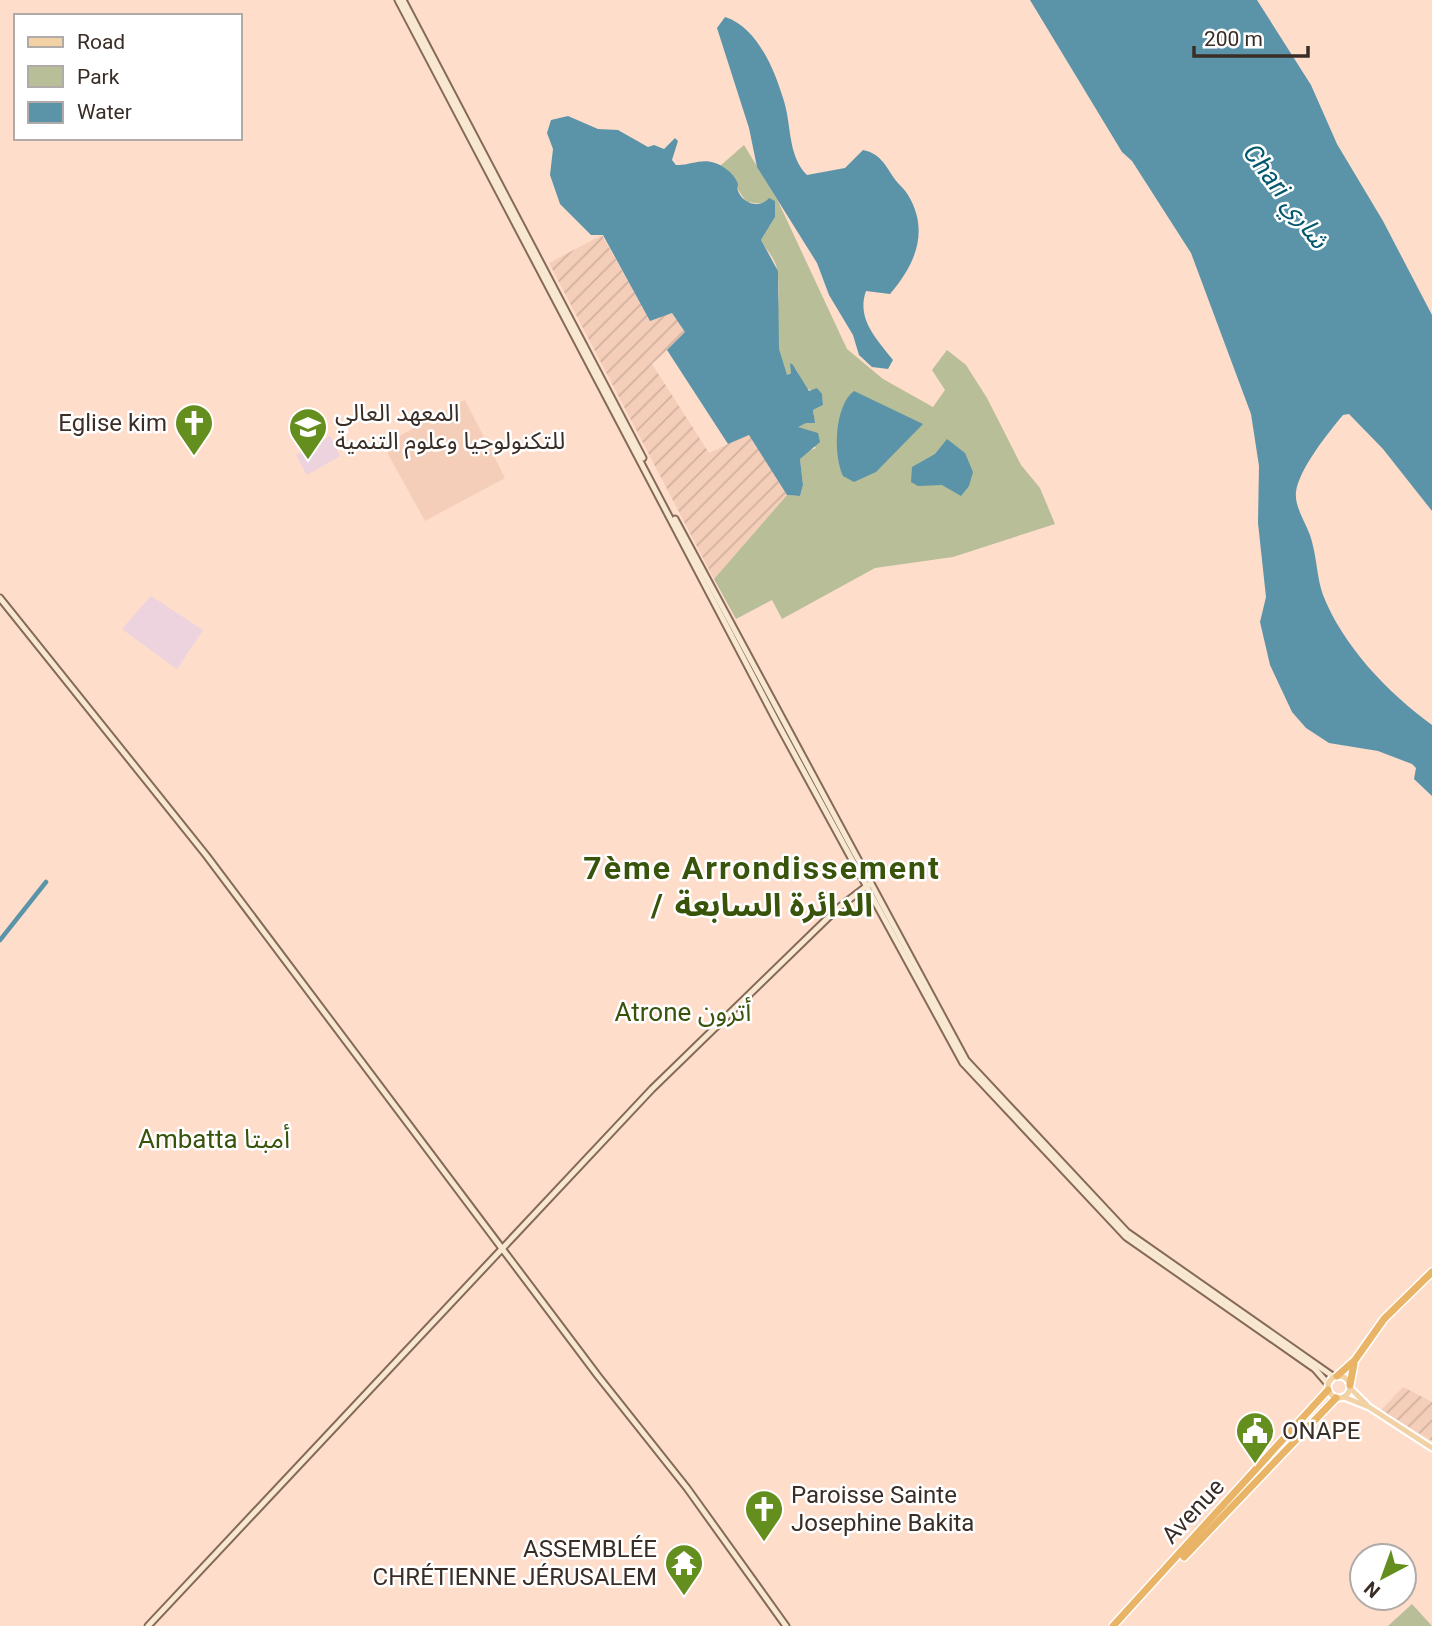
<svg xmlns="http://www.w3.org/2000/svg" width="1432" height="1626" font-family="Roboto,'Noto Sans Arabic',sans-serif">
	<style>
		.built { fill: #f4ceb9 }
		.industrial { fill: url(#industrial-furrows) }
		.education { fill: #ecd3de }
		.green { fill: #b8be98 }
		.water { fill: #5b94a8 }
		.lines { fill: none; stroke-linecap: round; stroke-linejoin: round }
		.canal { stroke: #5b94a8; stroke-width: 4.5 }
		.secondary-casing { stroke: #856959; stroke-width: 9 }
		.primary-casing { stroke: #fff; stroke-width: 9 }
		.highway-casing { stroke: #fff; stroke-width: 10 }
		.secondary { stroke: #f9e8d1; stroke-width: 5 }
		.primary { stroke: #f2d2a4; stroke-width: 5 }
		.highway { stroke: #eab467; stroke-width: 7 }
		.labels { text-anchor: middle; stroke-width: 5; stroke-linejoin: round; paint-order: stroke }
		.poi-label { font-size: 24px; fill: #3a2d26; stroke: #fff; text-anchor: start }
		.street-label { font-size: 24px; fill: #3a2d26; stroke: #fff }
		.water-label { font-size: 26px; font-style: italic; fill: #02576c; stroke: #fff }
		.neighbourhood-label { font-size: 26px; fill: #39530b; stroke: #fff }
		.district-label { font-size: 32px; font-weight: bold; letter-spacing: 2px; fill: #39530b; stroke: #fff }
	</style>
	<defs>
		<pattern id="industrial-furrows" width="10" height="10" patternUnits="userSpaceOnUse" patternTransform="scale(1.75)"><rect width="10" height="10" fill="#f4ceb9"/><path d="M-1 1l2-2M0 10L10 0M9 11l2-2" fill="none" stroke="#d2b19f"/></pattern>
	</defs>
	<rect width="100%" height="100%" fill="#feddcb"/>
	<!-- built -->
	<polygon class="built" points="465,400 505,478 425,521 383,445"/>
	<!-- industrial -->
	<g class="industrial">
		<polygon points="602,235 650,320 672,313 686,333 652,364 709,453 749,434 787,495 714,579 549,263"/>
		<polygon points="1403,1387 1432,1402 1432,1441 1381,1410"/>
	</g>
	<!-- education -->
	<g class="education">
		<polygon points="330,436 340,456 307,475 296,455"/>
		<polygon points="151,596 203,630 177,669 122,629"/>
	</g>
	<!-- green -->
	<g class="green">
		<path d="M744,145L777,199L847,349L883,379L933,407L945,390L932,370L947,350L966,365L987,398L1021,465L1040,488L1055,524L953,557L875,568L782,619L772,600L736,619L714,579L787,495L800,496L803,485L800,459L805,452L816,448L797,427L814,415L813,410L823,405L822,394L805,388L796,369L787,375C769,344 783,303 777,269C775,257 766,251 761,240L775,217L764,204L747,202C736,190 734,175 720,166Z"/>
		<polygon points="1412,1604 1432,1626 1388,1626"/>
	</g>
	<!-- water -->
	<g class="water">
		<path d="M1030,0H1257L1311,85L1337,144L1383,221L1432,315V511L1383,449L1349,414L1343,415C1328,433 1299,469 1296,492C1294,508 1309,527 1312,542C1317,560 1317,578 1323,595C1343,646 1388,693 1432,725V796L1414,779L1416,768L1412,764L1378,751L1329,743L1306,728L1292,712L1270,665L1260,622L1266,597L1258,523L1259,466L1251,414L1191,253L1132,161L1122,152Z"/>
		<path d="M725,17C757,27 774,69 783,98C792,124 787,155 807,175L845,168L863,150C879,153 885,164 894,178C898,184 904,188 908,195C930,231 915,265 890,294L866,291C856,319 877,339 893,360L888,369L872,367L859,355L853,335L829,295L817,263L757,167L749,128L717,28Z"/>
		<path d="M568,116L598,129L618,130L648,147L654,145L664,149L675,138L678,141L672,160L676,165C689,166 701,158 715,163C722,165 733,173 736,180C740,186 736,185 738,191C743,204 760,209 769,198L775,201V217L761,240L778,271L779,349L787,375L791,373L790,363L793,365L809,391L817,388L822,394L823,405L813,410L815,423H806L798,427L818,433L820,442L800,459L803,485L800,496L787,495L749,435L728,444L667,350L685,332L672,313L650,321L603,235H591L560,204L550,175L553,149L547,133L551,120Z"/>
		<path d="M854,391L923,424L876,472L854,482L843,476C833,455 834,406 854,391Z"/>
		<polygon points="947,439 965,453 973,472 969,486 961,496 942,485 918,486 911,482 912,467 935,454"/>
	</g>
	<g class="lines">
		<!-- canal -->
		<polyline class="canal" points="0,940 46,882"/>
		<defs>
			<g id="secondary">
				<polyline points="398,0 778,724 963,1063 1126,1237 1315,1369 1328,1384"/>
				<polyline points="403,0 643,458"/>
				<polyline points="675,519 966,1060 1127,1232 1334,1377"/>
				<polyline points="0,598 206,855 598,1376 687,1488 786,1626"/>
				<polyline points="148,1626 652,1089 837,909 868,885"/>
			</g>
			<g id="primary">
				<circle cx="1339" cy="1387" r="11"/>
				<polyline points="1350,1388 1367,1405"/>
				<polyline points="1344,1397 1369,1407 1432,1448"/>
			</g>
			<g id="highway">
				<polyline points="1337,1376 1355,1360 1384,1319 1432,1272"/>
				<polyline points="1350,1385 1354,1364"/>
				<polyline points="1184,1557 1336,1398"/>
				<polyline points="1113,1626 1328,1390"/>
			</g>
		</defs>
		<!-- secondary casing -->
		<use href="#secondary" class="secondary-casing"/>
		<!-- primary casing -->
		<use href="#primary" class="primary-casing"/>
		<!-- highway casing -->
		<use href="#highway" class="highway-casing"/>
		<!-- secondary -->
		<use href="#secondary" class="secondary"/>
		<!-- primary -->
		<use href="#primary" class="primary"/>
		<!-- highway -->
		<use href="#highway" class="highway"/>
	</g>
	<!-- icons -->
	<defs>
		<symbol id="church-pin" viewBox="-11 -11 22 30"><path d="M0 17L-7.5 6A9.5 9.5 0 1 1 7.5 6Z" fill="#648e1e" stroke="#fff"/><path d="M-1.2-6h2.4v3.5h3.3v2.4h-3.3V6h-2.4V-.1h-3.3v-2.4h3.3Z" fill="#fff"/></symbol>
		<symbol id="university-pin" viewBox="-11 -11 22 30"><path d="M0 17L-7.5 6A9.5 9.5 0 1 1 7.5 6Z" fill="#648e1e" stroke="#fff"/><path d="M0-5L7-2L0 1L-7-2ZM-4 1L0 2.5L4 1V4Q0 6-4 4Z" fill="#fff"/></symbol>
		<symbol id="civic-pin" viewBox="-11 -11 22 30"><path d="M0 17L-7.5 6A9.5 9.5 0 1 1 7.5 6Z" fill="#648e1e" stroke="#fff"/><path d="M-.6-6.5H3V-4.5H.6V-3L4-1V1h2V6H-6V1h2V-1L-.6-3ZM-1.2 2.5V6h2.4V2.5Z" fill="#fff"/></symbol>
		<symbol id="temple-pin" viewBox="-11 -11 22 30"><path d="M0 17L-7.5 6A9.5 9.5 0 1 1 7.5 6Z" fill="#648e1e" stroke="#fff"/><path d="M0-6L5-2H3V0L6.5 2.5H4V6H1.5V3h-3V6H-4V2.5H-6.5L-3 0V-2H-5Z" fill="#fff"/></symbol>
	</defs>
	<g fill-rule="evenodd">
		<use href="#church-pin" x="172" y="401" width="44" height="60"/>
		<use href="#university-pin" x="286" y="405" width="44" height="60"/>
		<use href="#civic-pin" x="1233" y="1409" width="44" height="60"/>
		<use href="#church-pin" x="742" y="1487" width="44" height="60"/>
		<use href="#temple-pin" x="662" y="1541" width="44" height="60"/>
	</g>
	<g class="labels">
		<!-- poi labels -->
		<g class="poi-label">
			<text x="335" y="421">المعهد العالي<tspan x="335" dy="28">للتكنولوجيا وعلوم التنمية</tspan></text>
			<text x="167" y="431" text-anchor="end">Eglise kim</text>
			<text x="1282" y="1439">ONAPE</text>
			<text x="791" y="1503">Paroisse Sainte<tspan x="791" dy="28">Josephine Bakita</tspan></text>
			<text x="657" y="1557" text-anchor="end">ASSEMBLÉE<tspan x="657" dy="28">CHRÉTIENNE JÉRUSALEM</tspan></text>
		</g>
		<!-- street labels -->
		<g class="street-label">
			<text transform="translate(1193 1511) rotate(-47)" y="8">Avenue</text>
		</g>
		<!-- water labels -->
		<g class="water-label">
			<text transform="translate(1286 196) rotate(53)" y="9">Chari شاري</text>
		</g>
		<!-- neighbourhood labels -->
		<g class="neighbourhood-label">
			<text x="683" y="1021">Atrone أترون</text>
			<text x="214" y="1148">Ambatta أمبتا</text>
		</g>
		<!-- district labels -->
		<g class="district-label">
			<text x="762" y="879">7ème Arrondissement<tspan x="762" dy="37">/ الدائرة السابعة</tspan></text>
		</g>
	</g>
	<!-- legend -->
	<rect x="14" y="14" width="228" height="126" fill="#ffffff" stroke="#b0aba8" stroke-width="2"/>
	<rect x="28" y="37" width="35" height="10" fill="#f2d2a4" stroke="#b0aba8" stroke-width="2"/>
	<text x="77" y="49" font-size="21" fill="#3a2d26">Road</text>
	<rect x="28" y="66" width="35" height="21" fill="#b8be98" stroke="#b0aba8" stroke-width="2"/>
	<text x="77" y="84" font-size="21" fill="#3a2d26">Park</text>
	<rect x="28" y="102" width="35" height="21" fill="#5b94a8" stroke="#b0aba8" stroke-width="2"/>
	<text x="77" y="119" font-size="21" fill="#3a2d26">Water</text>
	<!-- north arrow -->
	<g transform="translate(1383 1577) rotate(221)"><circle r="33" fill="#ffffff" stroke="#b0aba8" stroke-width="2"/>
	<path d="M0-5L12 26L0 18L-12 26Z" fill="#648e1e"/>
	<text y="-10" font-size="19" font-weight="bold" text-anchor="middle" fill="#3a2d26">N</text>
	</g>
	<!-- scale -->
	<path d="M1194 46v10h114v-10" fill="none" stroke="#3a2d26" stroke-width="3.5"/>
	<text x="1204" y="46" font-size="21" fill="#3a2d26" stroke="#ffffff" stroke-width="5" paint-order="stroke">200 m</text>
</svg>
